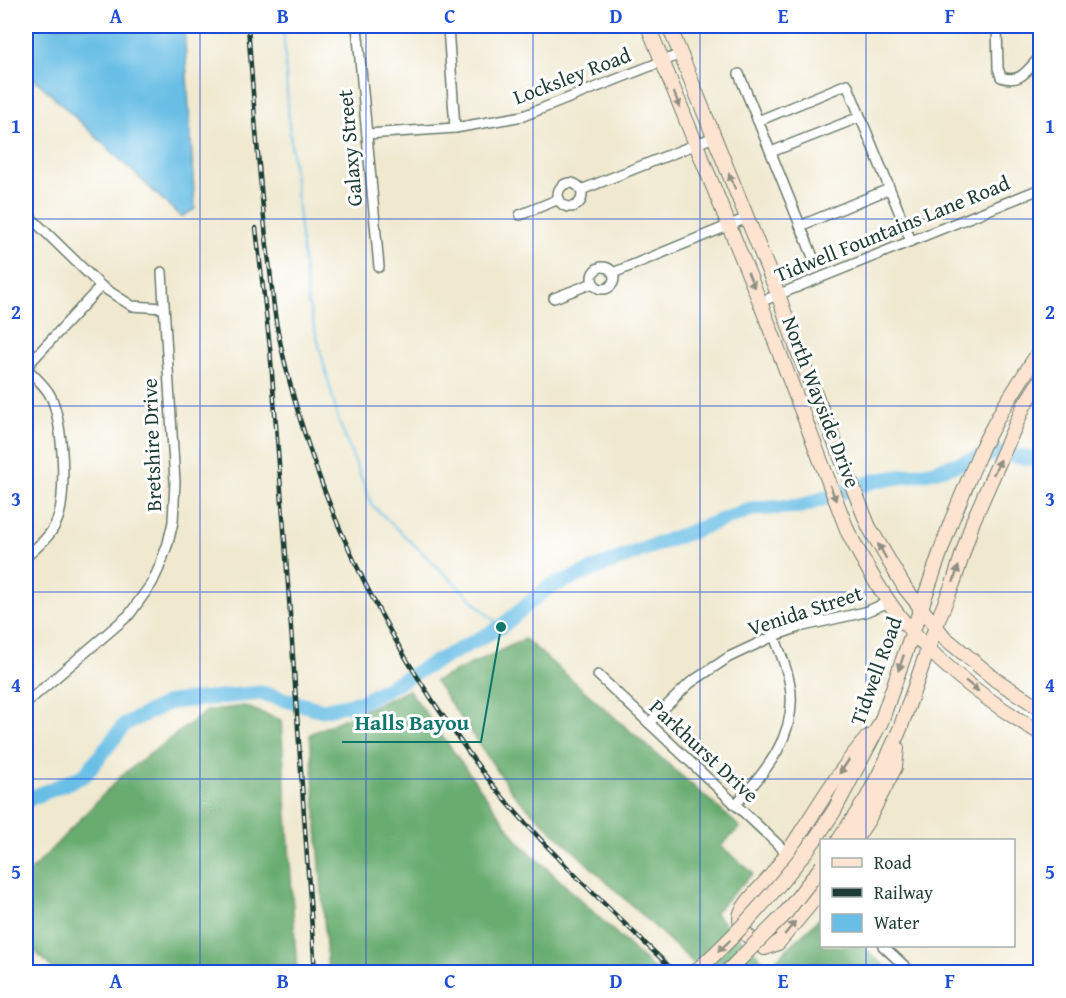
<svg xmlns="http://www.w3.org/2000/svg" width="1066" height="998" font-family="'Gentium Book Plus',serif">
	<style>
		.forest { fill: #68ac70; stroke: #447452; stroke-width: 1.5 }
		.water { fill: #68bee5; stroke: #447e8c; stroke-width: 1.5 }
		.lines { fill: none; stroke-linecap: round; stroke-linejoin: round }
		.stream { stroke: #68bee5; stroke-width: 2 }
		.river { stroke: #68bee5; stroke-width: 15 }
		.street-casing { stroke: #68796b; stroke-width: 12 }
		.secondary-casing { stroke: #68796b; stroke-width: 16 }
		.street { stroke: #fff; stroke-width: 9 }
		.secondary { stroke: #fde4d1; stroke-width: 14 }
		.rail-casing { stroke: #1f3d34; stroke-width: 4.5 }
		.rail { stroke: #fff; stroke-width: 2; stroke-dasharray: 7; stroke-linecap: butt }
		.secondary-bridge-casing { stroke: #68796b; stroke-width: 16; stroke-linecap: butt }
		.secondary-bridge { stroke: #fde4d1; stroke-width: 14 }
		.oneway { fill: #8e9082 }
		.grid { fill: none; stroke: #1d4ed8; stroke-width: 1.5; stroke-opacity: 0.55 }
		.labels { text-anchor: middle; stroke-width: 6; stroke-linejoin: round; paint-order: stroke }
		.street-label { font-size: 21px; fill: #1f3d34; stroke: #fff }
		.leader { fill: none; stroke: #0f766e; stroke-width: 2 }
		.callout-dot { fill: #0f766e; stroke: #fff; stroke-width: 2 }
		.callout-label { font-size: 22px; text-anchor: middle; font-weight: bold; fill: #0f766e; stroke: #fff; stroke-width: 6; stroke-linejoin: round; paint-order: stroke }
		.neatline { fill: none; stroke: #1d4ed8; stroke-width: 2 }
		.grid-label { font-size: 20px; text-anchor: middle; font-weight: bold; fill: #1d4ed8 }
	</style>
	<rect width="100%" height="100%" fill="#fff"/>
	<filter id="ink" filterUnits="userSpaceOnUse"><feTurbulence type="fractalNoise" baseFrequency=".0167" numOctaves="2"/><feDisplacementMap in="SourceGraphic" scale="12" xChannelSelector="R" yChannelSelector="G"/><feConvolveMatrix kernelMatrix="1 2 1 2 8 2 1 2 1" color-interpolation-filters="sRGB"/></filter>
	<filter id="wash" filterUnits="userSpaceOnUse"><feTurbulence type="fractalNoise" baseFrequency=".008" numOctaves="4" result="noise"/><feDisplacementMap in="SourceGraphic" scale="24" xChannelSelector="R" yChannelSelector="G"/><feGaussianBlur stdDeviation="1.35" result="paint"/><feColorMatrix in="noise" values="0 0 0 0 0 0 0 0 0 0 0 0 0 0 0 0 0 1.4 0 .05"/><feComposite in="paint" operator="in"/></filter>
	<g filter="url(#wash)">
		<rect width="100%" height="100%" fill="#f0e9d0"/>
		<!-- forest -->
		<g class="forest">
			<polygon points="525,639 740,827 721,846 753,873 714,913 769,966 821,917 822,946 862,946 891,972 703,972 515,796 435,681"/>
			<polygon points="409,690 518,841 657,972 328,972 310,734"/>
			<polygon points="244,706 281,720 297,972 56,972 30,947 26,933 26,876 122,775 207,711"/>
		</g>
		<!-- water -->
		<polygon class="water" points="26,26 184,26 195,209 181,217 26,71"/>
		<g class="lines">
			<!-- stream -->
			<polyline class="stream" points="283,26 289,124 308,303 339,422 372,505 501,627"/>
			<!-- river -->
			<polyline class="river" points="26,802 29,799 85,775 125,724 170,702 261,693 322,710 361,702 501,627 547,588 639,551 752,509 802,506 874,481 930,472 996,453 1040,460"/>
		</g>
	</g>
	<g filter="url(#ink)">
		<g class="lines">
			<defs>
				<g id="street">
					<polyline points="357,26 379,267"/>
					<path d="M997,26L998,68L1001,77C1021,84 1027,70 1040,57"/>
					<polyline points="448,27 455,128"/>
					<polyline points="739,74 813,257"/>
					<polyline points="758,121 847,84 911,241"/>
					<polyline points="367,134 455,128 523,116 681,54"/>
					<polyline points="771,152 860,117"/>
					<circle cx="570" cy="195" r="12"/>
					<polyline points="581,190 714,137"/>
					<polyline points="26,213 101,286 132,306 164,308"/>
					<polyline points="520,215 559,199"/>
					<polyline points="800,226 889,189"/>
					<circle cx="603" cy="278" r="11"/>
					<polyline points="613,273 747,218"/>
					<polyline points="554,298 593,283"/>
					<polyline points="760,302 1040,189"/>
					<path d="M26,367C33,376 45,385 50,395C63,418 68,499 56,523C50,537 37,547 26,557"/>
					<polyline points="26,367 101,286"/>
					<polyline points="598,675 787,853"/>
					<polyline points="26,703 129,615 152,583 159,568 168,543 173,522 175,482 162,272"/>
					<polyline points="649,723 690,683 729,657 774,636 799,627 865,612 889,602"/>
					<path d="M735,805C766,772 798,734 790,685C787,668 780,652 774,636"/>
					<polyline points="883,946 911,972"/>
				</g>
				<g id="secondary">
					<path d="M648,26L760,302L848,532C864,563 881,594 903,621C940,667 990,703 1040,733"/>
					<polyline points="669,26 778,294 797,349 869,527 905,588 945,638 996,680 1040,708"/>
					<polyline points="816,838 834,811 881,722 951,522 982,447 1002,410 1040,350"/>
					<polyline points="839,840 867,798 885,763 900,729 940,615 954,581 973,521 1024,406 1040,381"/>
					<polyline points="855,840 868,820 895,767 897,748"/>
					<path d="M822,890L778,943L765,948C753,943 736,929 741,913C746,900 764,885 773,873C806,829 831,779 868,737"/>
				</g>
			</defs>
			<!-- street casing -->
			<use href="#street" class="street-casing"/>
			<!-- secondary casing -->
			<use href="#secondary" class="secondary-casing"/>
			<!-- street -->
			<use href="#street" class="street"/>
			<!-- secondary -->
			<use href="#secondary" class="secondary"/>
			<defs>
				<g id="rail">
					<path d="M248,26C254,105 259,184 269,262C272,285 273,309 278,332C307,473 367,608 450,726C469,754 489,782 512,808C563,866 620,919 675,972"/>
					<polyline points="256,228 270,348 285,542 315,972"/>
				</g>
			</defs>
			<!-- rail casing -->
			<use href="#rail" class="rail-casing"/>
			<!-- rail -->
			<use href="#rail" class="rail"/>
			<defs>
				<g id="secondary-bridge">
					<path d="M695,972C741,932 779,887 816,838"/>
					<polyline points="727,972 784,915 822,866"/>
				</g>
			</defs>
			<!-- secondary-bridge casing -->
			<use href="#secondary-bridge" class="secondary-bridge-casing"/>
			<!-- secondary-bridge -->
			<use href="#secondary-bridge" class="secondary-bridge"/>
		</g>
		<!-- one-way arrows -->
		<defs><path id="oneway-solid" d="M-6-.8H1V-3.2L6.5 0L1 3.2V.8H-6Z" transform="scale(1.5)"/></defs>
		<g class="oneway">
			<use href="#oneway-solid" transform="translate(677 100) rotate(68)"/>
			<use href="#oneway-solid" transform="translate(732 181) rotate(-112)"/>
			<use href="#oneway-solid" transform="translate(751 280) rotate(67)"/>
			<use href="#oneway-solid" transform="translate(997 467) rotate(-64)"/>
			<use href="#oneway-solid" transform="translate(833 493) rotate(69)"/>
			<use href="#oneway-solid" transform="translate(882 551) rotate(-119)"/>
			<use href="#oneway-solid" transform="translate(956 574) rotate(-72)"/>
			<use href="#oneway-solid" transform="translate(901 663) rotate(109)"/>
			<use href="#oneway-solid" transform="translate(972 686) rotate(39)"/>
			<use href="#oneway-solid" transform="translate(844 767) rotate(124)"/>
			<use href="#oneway-solid" transform="translate(790 928) rotate(-51)"/>
			<use href="#oneway-solid" transform="translate(724 946) rotate(136)"/>
		</g>
	</g>
	<!-- grid -->
	<path class="grid" d="M200,26V972M366,26V972M533,26V972M700,26V972M866,26V840M26,219H1040M26,406H1040M26,592H1040M26,779H1040M866,946V972"/>
	<g class="labels">
		<!-- street labels -->
		<g class="street-label">
			<text transform="translate(572 76) rotate(-21)" y="7">Locksley Road</text>
			<text transform="translate(350 148) rotate(-95)" y="7">Galaxy Street</text>
			<text transform="translate(892 229) rotate(-22)" y="7">Tidwell Fountains Lane Road</text>
			<text transform="translate(821 402) rotate(69)" y="7">North Wayside Drive</text>
			<text transform="translate(152 445) rotate(-92)" y="7">Bretshire Drive</text>
			<text transform="translate(805 611) rotate(-18)" y="7">Venida Street</text>
			<text transform="translate(876 671) rotate(-70)" y="7">Tidwell Road</text>
			<text transform="translate(704 751) rotate(43)" y="7">Parkhurst Drive</text>
		</g>
	</g>
	<!-- callouts -->
	<path class="leader" d="M501 627L481 742H342"/>
	<circle class="callout-dot" cx="501" cy="627" r="6"/>
	<g class="callout-label">
		<text x="412" y="730">Halls Bayou</text>
	</g>
	<!-- margin -->
	<rect width="1066" height="998" fill="none" stroke="#fff" stroke-width="66"/>
	<!-- legend -->
	<rect x="820" y="839" width="195" height="108" fill="#ffffff" stroke="#a5b1ae" stroke-width="1.5"/>
	<rect x="832" y="858" width="30" height="9" fill="#fde4d1" stroke="#a5b1ae" stroke-width="1.5"/>
	<text x="874" y="869" font-size="18" fill="#1f3d34">Road</text>
	<rect x="832" y="888" width="30" height="9" fill="#1f3d34" stroke="#a5b1ae" stroke-width="1.5"/>
	<text x="874" y="899" font-size="18" fill="#1f3d34">Railway</text>
	<rect x="832" y="914" width="30" height="18" fill="#68bee5" stroke="#a5b1ae" stroke-width="1.5"/>
	<text x="874" y="929" font-size="18" fill="#1f3d34">Water</text>
	<rect x="33" y="33" width="1000" height="932" class="neatline"/>
	<g class="grid-label">
		<text x="116" y="23">A</text>
		<text x="283" y="23">B</text>
		<text x="450" y="23">C</text>
		<text x="616" y="23">D</text>
		<text x="783" y="23">E</text>
		<text x="950" y="23">F</text>
		<text x="16" y="133">1</text>
		<text x="1050" y="133">1</text>
		<text x="16" y="319">2</text>
		<text x="1050" y="319">2</text>
		<text x="16" y="506">3</text>
		<text x="1050" y="506">3</text>
		<text x="16" y="692">4</text>
		<text x="1050" y="692">4</text>
		<text x="16" y="879">5</text>
		<text x="1050" y="879">5</text>
		<text x="116" y="988">A</text>
		<text x="283" y="988">B</text>
		<text x="450" y="988">C</text>
		<text x="616" y="988">D</text>
		<text x="783" y="988">E</text>
		<text x="950" y="988">F</text>
	</g>
</svg>
